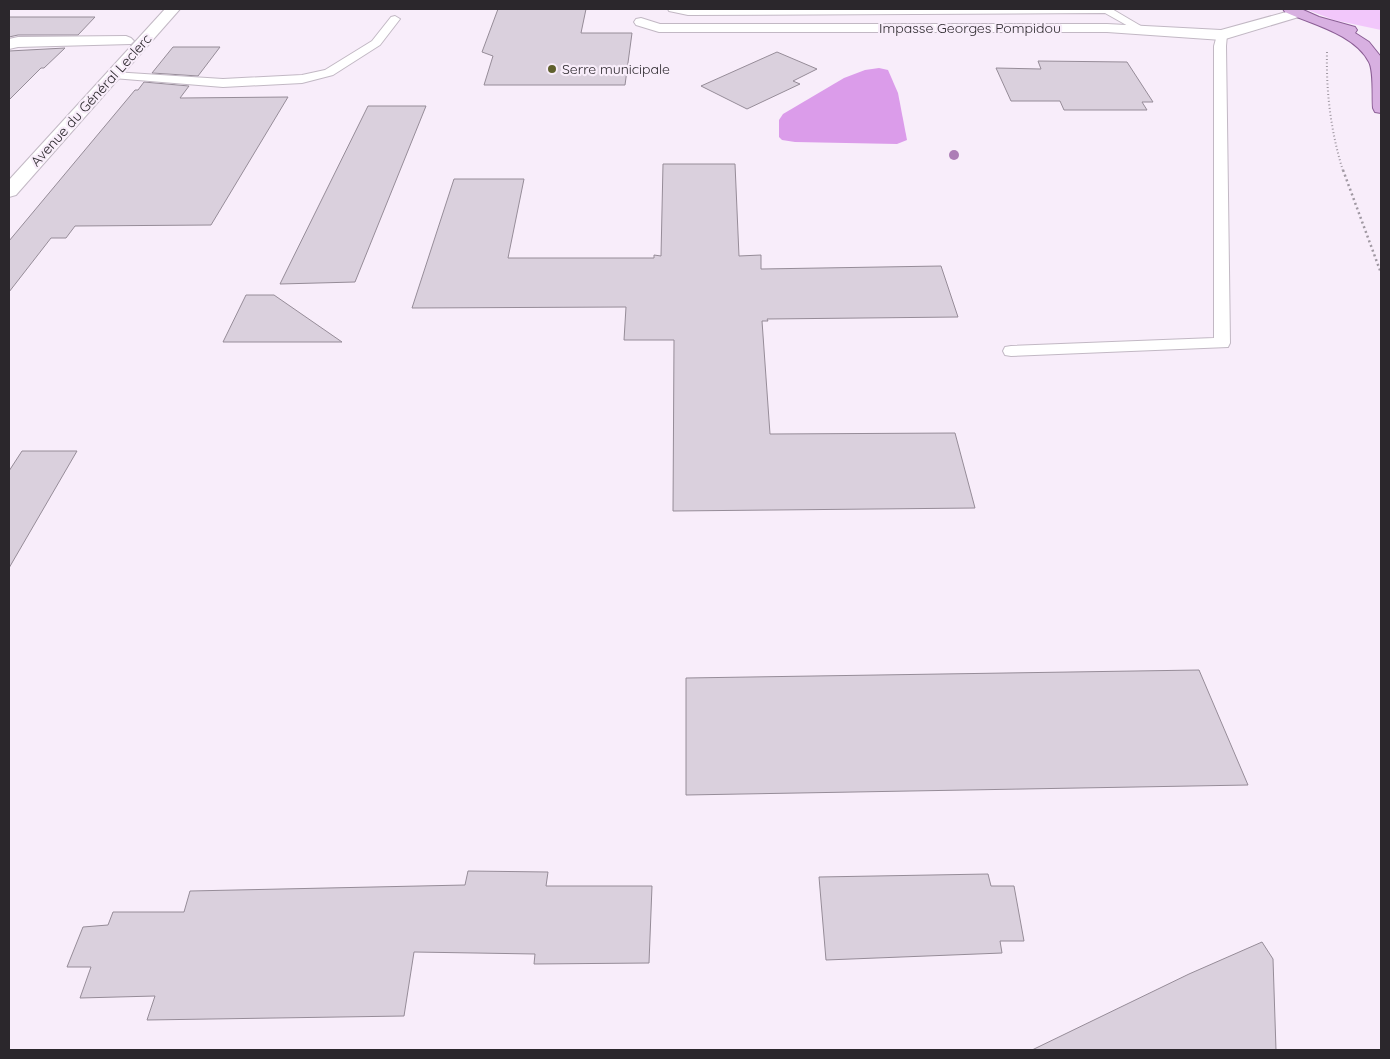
<svg xmlns="http://www.w3.org/2000/svg" width="1390" height="1059" font-family="Quicksand,sans-serif">
	<style>
		.green { fill: #f2c7fb }
		.water { fill: #db9cea }
		.building { fill: #dad0dd; stroke: #968c98 }
		.lines { fill: none; stroke-linecap: round; stroke-linejoin: round }
		.lane-casing { stroke: #c2b8c4; stroke-width: 2 }
		.street-casing { stroke: #c2b8c4; stroke-width: 2 }
		.secondary-casing { stroke: #c2b8c4; stroke-width: 2 }
		.primary-casing { stroke: #8b5e95; stroke-width: 2 }
		.path-far1 { stroke: #a098a2; stroke-width: 2; stroke-dasharray: 1 2.5; stroke-linecap: butt }
		.path { stroke: #a098a2; stroke-width: 2.5; stroke-dasharray: 2 3; stroke-linecap: butt }
		.lane { fill: #fff; fill-rule: evenodd }
		.street { fill: #fff; fill-rule: evenodd }
		.secondary { fill: #fff; fill-rule: evenodd }
		.primary { fill: #d8b0e1; fill-rule: evenodd }
		.tree { fill: #ad7eb6 }
		.poi-dot { fill: #5f602d; stroke: #f8edfa; stroke-width: 2 }
		.labels { text-anchor: middle; stroke-width: 4.5; stroke-linejoin: round; paint-order: stroke }
		.far-street-label { font-size: 14px; fill: #2b272c; stroke: #f8edfa }
		.far-poi-label { font-size: 14px; fill: #2b272c; stroke: #f8edfa; text-anchor: start }
	</style>
	<rect width="100%" height="100%" fill="#f8edfa"/>
	<!-- green -->
	<polygon class="green" points="1305,9 1381,9 1381,30 1334,20"/>
	<!-- water -->
	<polygon class="water" points="879,68 888,70 898,93 907,140 897,144 795,142 782,140 779,137 779,120 783,114 844,78 865,70"/>
	<!-- building -->
	<g class="building">
		<polygon points="498,9 586,9 581,33 632,33 625,85 484,85 493,56 482,52"/>
		<polygon points="9,17 95,17 78,35 18,35 9,37"/>
		<polygon points="173,47 220,47 198,76 152,73"/>
		<polygon points="65,48 44,68 41,68 9,100 9,51"/>
		<polygon points="777,52 817,69 793,81 800,84 747,109 701,86"/>
		<polygon points="1038,61 1127,62 1153,102 1142,102 1147,110 1064,110 1060,101 1011,101 996,68 1041,69"/>
		<polygon points="144,82 189,86 180,98 288,97 211,225 75,226 66,238 51,238 9,292 9,241 135,90 138,90"/>
		<polygon points="368,106 426,106 355,282 280,284"/>
		<polygon points="663,164 735,164 739,256 761,255 761,269 941,266 958,317 767,319 768,321 762,321 770,434 955,433 975,508 673,511 674,340 624,340 626,307 412,308 454,179 524,179 508,258 654,258 654,255 661,256"/>
		<polygon points="246,295 274,295 342,342 223,342"/>
		<polygon points="22,451 77,451 9,568 9,471"/>
		<polygon points="1199,670 1248,785 686,795 686,678"/>
		<polygon points="468,871 548,872 546,886 652,886 649,963 534,964 535,954 414,952 404,1016 147,1020 155,996 80,998 91,967 67,967 83,927 108,925 113,912 184,912 190,891 465,885"/>
		<polygon points="988,874 991,886 1014,886 1024,941 1000,941 1002,953 826,960 819,877"/>
		<polygon points="1262,942 1273,959 1276,1050 1032,1050 1189,974"/>
	</g>
	<g class="lines">
		<defs>
			<g id="lane">
				<polygon points="668,9 1112,9 1146,29 1141,32 1137,31 1105,13 688,15 669,11"/>
				<polygon points="395,16 400,19 380,45 333,75 302,83 223,87 113,78 107,75 113,72 223,79 302,75 325,70 372,41 391,17"/>
				<polygon points="1222,32 1227,35 1226,46 1230,343 1228,347 1011,356 1005,355 1003,351 1005,347 1011,346 1214,338 1214,46 1217,35"/>
			</g>
			<g id="street">
				<polygon points="1297,9 1304,13 1302,16 1222,40 1107,32 659,32 636,25 634,22 636,19 641,18 660,24 1107,24 1221,30"/>
				<polygon points="126,36 131,38 134,41 131,44 18,47 9,49 9,39 18,37"/>
			</g>
			<polygon id="secondary" points="165,9 180,9 16,195 9,197 9,180"/>
			<path id="primary" d="M1283,9H1301L1319,17L1355,27L1357,30L1355,33L1369,42L1381,57V113L1375,112L1373,108C1372,97 1374,71 1369,62C1355,34 1311,24 1285,12Z"/>
		</defs>
		<!-- lane casing -->
		<use href="#lane" class="lane-casing"/>
		<!-- street casing -->
		<use href="#street" class="street-casing"/>
		<!-- secondary casing -->
		<use href="#secondary" class="secondary-casing"/>
		<!-- primary casing -->
		<use href="#primary" class="primary-casing"/>
		<!-- path-far1 -->
		<path class="path-far1" d="M1327,52C1326,93 1331,132 1343,171"/>
		<!-- path -->
		<polyline class="path" points="1343,170 1381,273"/>
		<!-- lane -->
		<use href="#lane" class="lane"/>
		<!-- street -->
		<use href="#street" class="street"/>
		<!-- secondary -->
		<use href="#secondary" class="secondary"/>
		<!-- primary -->
		<use href="#primary" class="primary"/>
	</g>
	<!-- trees -->
	<circle class="tree" cx="954" cy="155" r="5"/>
	<!-- markers -->
	<circle class="poi-dot" cx="552" cy="69" r="5"/>
	<g class="labels">
		<!-- far-street labels -->
		<g class="far-street-label">
			<text x="970" y="33">Impasse Georges Pompidou</text>
			<text transform="translate(91 100) rotate(-48)" y="5">Avenue du Général Leclerc</text>
		</g>
		<!-- far-poi labels -->
		<g class="far-poi-label">
			<text x="562" y="74">Serre municipale</text>
		</g>
	</g>
	<!-- border -->
	<rect width="1390" height="1059" fill="none" stroke="#2b272c" stroke-width="20"/>
</svg>
